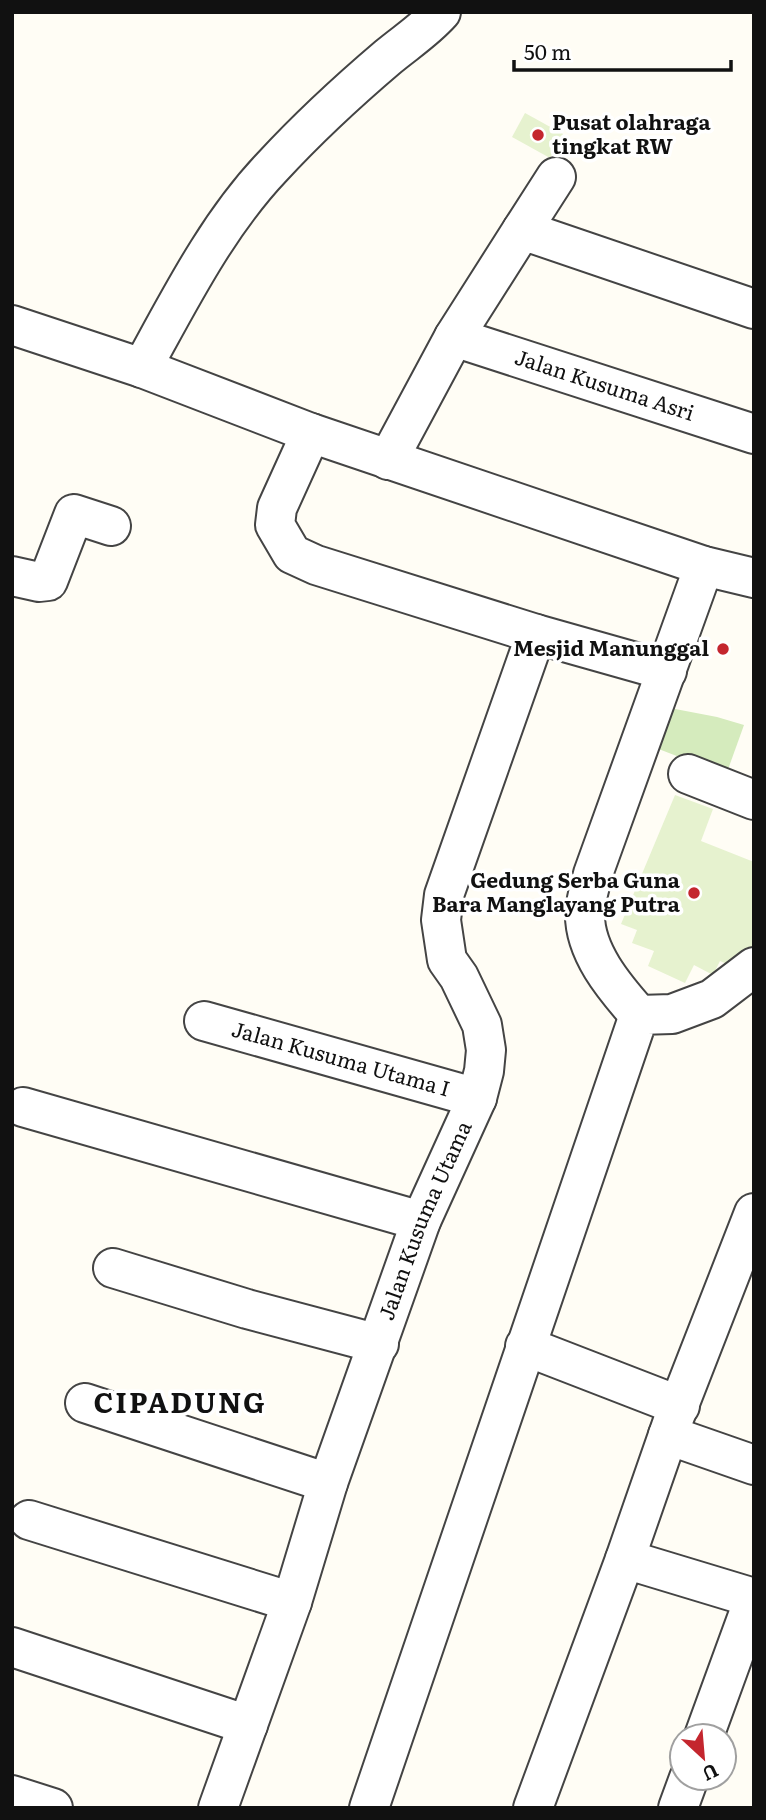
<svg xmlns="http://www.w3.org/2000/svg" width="766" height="1820" font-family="Literata,serif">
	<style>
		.green { fill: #d5ebbd }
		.pitch { fill: #e6f2cf }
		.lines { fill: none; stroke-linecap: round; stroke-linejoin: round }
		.minor-casing { stroke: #444; stroke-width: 42 }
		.minor { stroke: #fff; stroke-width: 38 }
		.poi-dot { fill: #c4262e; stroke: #fff; stroke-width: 2.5 }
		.labels { text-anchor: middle; stroke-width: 7; stroke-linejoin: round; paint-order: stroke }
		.poi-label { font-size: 21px; font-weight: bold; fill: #111; stroke: #fff; text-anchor: end }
		.street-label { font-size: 21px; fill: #111; stroke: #fff }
		.district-label { font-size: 28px; font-weight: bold; letter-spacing: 2px; fill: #111; stroke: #fff }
	</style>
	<rect width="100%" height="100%" fill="#fffdf5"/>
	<!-- green -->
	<polygon class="green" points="670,708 717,717 744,725 726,775 656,748"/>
	<!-- pitch -->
	<g class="pitch">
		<polygon points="525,113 563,134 550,158 512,137"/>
		<polygon points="675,795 713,809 701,841 754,862 754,960 741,970 720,961 713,975 694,965 685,983 648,966 654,951 632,943 637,930 621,924"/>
	</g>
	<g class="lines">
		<defs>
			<g id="minor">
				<polyline points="522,230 556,177"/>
				<polyline points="12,325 142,368 311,433 704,566 754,578"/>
				<path id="s1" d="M454,337L754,434"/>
				<path d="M142,368C180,299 217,225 272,167C308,128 348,91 388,57C406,42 425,30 441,12"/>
				<polyline points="311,433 277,508 275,525 292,554 316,565 536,634 667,671"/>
				<polyline points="388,460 454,337 522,230 754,309"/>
				<polyline points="12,576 39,582 48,581 74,514 111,526"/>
				<polyline points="688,774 754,800"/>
				<path d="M639,1015C615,988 583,951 585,911C586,899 590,886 593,874L704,566"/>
				<path id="s2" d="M204,1021L477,1098"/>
				<polyline points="23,1107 421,1221"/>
				<polyline points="113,1268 247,1309 379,1344"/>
				<polyline points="525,1346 680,1406"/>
				<polyline points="85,1403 328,1483"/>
				<polyline points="668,1435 754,1465"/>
				<polyline points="29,1520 292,1602"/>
				<polyline points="625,1559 754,1598"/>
				<polyline points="12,1647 248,1725"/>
				<polyline points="704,1736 754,1599"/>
				<polyline points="12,1795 53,1808"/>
				<path id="s3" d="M218,1808L292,1602L328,1483L421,1221L477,1098L484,1071L486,1050L482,1025L459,977L447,960L441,920L444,895L536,634"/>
				<polyline points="369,1808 639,1015 672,1014 712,999 754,967"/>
				<polyline points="533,1808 625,1559 674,1418 754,1213"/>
				<polyline points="678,1808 689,1778"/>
			</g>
		</defs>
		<!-- minor casing -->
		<use href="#minor" class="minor-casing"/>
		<!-- minor -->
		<use href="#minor" class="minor"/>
	</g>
	<!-- markers -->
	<g class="poi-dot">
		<circle cx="538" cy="135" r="7"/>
		<circle cx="723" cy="649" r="7"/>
		<circle cx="694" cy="893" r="7"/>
	</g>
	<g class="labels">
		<!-- poi labels -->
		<g class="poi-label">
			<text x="552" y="130" text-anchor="start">Pusat olahraga<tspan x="552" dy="24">tingkat RW</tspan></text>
			<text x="709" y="656">Mesjid Manunggal</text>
			<text x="680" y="888">Gedung Serba Guna<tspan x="680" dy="24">Bara Manglayang Putra</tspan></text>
		</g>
		<!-- street labels -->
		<g class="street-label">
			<text dy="7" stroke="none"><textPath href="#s1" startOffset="158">Jalan Kusuma Asri</textPath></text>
			<text dy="7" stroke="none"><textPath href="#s2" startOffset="142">Jalan Kusuma Utama I</textPath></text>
			<text dy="7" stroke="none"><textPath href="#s3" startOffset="623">Jalan Kusuma Utama</textPath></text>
		</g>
		<!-- district labels -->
		<g class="district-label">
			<text x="180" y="1413">CIPADUNG</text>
		</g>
	</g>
	<!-- border -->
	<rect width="766" height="1820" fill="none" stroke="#111111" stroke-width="28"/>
	<!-- north arrow -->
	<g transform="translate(703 1757) rotate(154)"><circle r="33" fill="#ffffff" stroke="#a0a0a0" stroke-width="2"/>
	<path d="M0-5L12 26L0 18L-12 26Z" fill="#c4262e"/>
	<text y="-10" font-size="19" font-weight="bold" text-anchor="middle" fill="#111111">U</text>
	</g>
	<!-- scale -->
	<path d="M514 60v10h217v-10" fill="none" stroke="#111111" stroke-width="3.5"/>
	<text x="524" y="60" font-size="21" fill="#111111" stroke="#ffffff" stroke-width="5" paint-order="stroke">50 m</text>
</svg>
